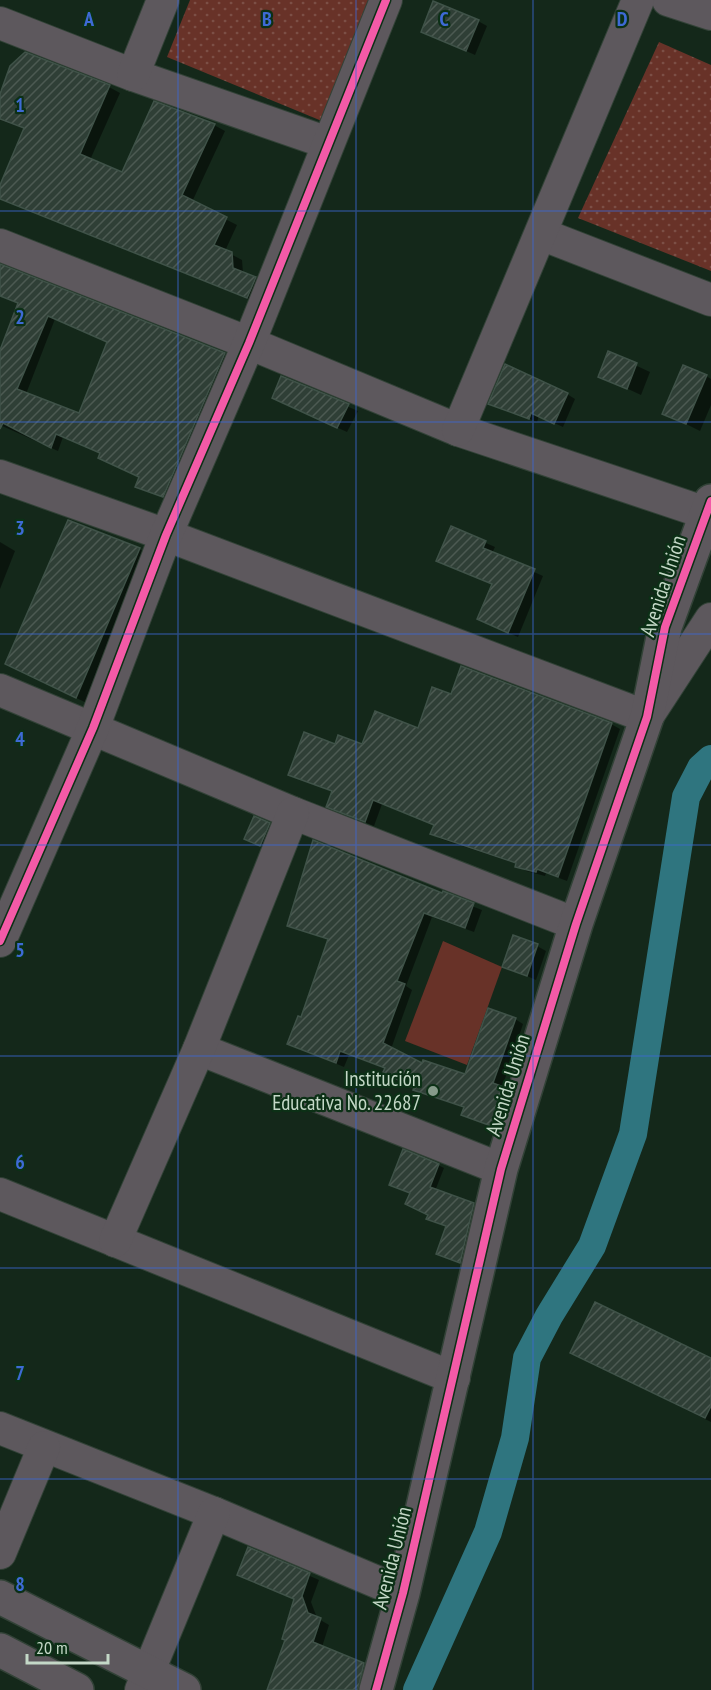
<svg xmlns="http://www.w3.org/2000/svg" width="711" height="1690" font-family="'PT Sans Narrow',sans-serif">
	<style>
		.grass { fill: #683228 }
		.park { fill: url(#park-dots) }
		.shadow { fill: #0007; fill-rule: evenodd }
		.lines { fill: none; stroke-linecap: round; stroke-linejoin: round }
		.canal { stroke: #2f757f; stroke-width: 28 }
		.building { fill: url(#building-hatch); stroke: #3f5248; stroke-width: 1.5; fill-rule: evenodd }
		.minor-casing { stroke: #324237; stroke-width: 34 }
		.tertiary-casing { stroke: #324237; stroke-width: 36 }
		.minor { stroke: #5d585d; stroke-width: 32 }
		.tertiary { stroke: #5d585d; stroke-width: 33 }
		.cycleway-casing { stroke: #0c3016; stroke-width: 11 }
		.cycleway { stroke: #f35aa7; stroke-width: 8 }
		.grid { fill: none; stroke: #3e6ad5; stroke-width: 1.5; stroke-opacity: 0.55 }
		.poi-dot { fill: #869a8a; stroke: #0c3016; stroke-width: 2 }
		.labels { text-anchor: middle; stroke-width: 4.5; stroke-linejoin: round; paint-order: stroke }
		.street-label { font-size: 21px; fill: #c4d8c7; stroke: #0c3016 }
		.poi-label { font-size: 21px; fill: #c4d8c7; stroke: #0c3016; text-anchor: end }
		.grid-label { font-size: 20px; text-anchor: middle; font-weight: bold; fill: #3e6ad5; stroke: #0c3016; stroke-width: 4.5; stroke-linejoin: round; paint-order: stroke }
	</style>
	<defs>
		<pattern id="park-dots" width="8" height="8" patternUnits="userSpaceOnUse" patternTransform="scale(1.5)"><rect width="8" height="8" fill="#683228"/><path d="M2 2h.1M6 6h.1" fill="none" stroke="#7c4f46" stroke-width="1.8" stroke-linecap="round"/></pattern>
		<pattern id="building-hatch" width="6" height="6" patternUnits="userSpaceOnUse" patternTransform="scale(1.5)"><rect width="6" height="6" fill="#2f3f36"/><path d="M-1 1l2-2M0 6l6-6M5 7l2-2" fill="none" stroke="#4c5a52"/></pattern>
	</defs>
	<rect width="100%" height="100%" fill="#14281a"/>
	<!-- grass -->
	<polygon class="grass" points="443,941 502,967 467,1065 405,1041"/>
	<!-- park -->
	<g class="park">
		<polygon points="190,0 384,0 334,126 167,57"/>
		<polygon points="659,42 711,65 711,271 578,218"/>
	</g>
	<!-- shadow -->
	<g class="shadow">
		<polygon points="478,21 487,26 475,55 422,31"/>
		<polygon points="109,87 120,93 90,160 122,174 214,125 225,131 192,202 237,225 225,251 242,260 243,273 266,284 258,303 0,198 0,189 25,129 0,120 0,90"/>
		<path d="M0,266L232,358L170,500L137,486L140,477L102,453L63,437L58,451L0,425V353L19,304L0,296ZM55,319L108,342L80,415L26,394Z"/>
		<polygon points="609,353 650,372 641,395 600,376"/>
		<polygon points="706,376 711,379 711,405 700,431 664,413"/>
		<polygon points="282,378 358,411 347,432 283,403"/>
		<polygon points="567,394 575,399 563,427 539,416 537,422 490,403"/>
		<polygon points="452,528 495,547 492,553 543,576 518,637 478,619 493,585 438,560"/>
		<polygon points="0,542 15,551 0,589"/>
		<polygon points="139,549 157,559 93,706 24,673"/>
		<polygon points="452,696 611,724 620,729 567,881 546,873 545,876 526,871 517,864 441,839 432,834 435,825 382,804 374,826 337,811 333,792 290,774 335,746 363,746 419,730"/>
		<polygon points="269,824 273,826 265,847 250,841"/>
		<polygon points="443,895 482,910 474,932 432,917 406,986 412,990 391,1049 423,1065 466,1076 515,1019 523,1024 502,1088 514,1094 502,1130 463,1114 465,1108 423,1094 386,1069 349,1055 344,1067 289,1044 302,1019 329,940 289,925"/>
		<polygon points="537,946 546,951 536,980 504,966"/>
		<polygon points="438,1165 444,1168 435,1191 479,1208 467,1264 444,1257 448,1226 413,1207"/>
		<polygon points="586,1360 711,1360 711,1422"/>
		<polygon points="249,1549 319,1580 311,1602 317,1618 329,1625 322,1647 373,1670 368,1690 268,1690 287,1640 296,1599 238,1574"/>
	</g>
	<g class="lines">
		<!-- canal -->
		<polyline class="canal" points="417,1690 488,1532 515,1438 527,1358 549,1316 592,1246 633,1134 686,797 701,768 711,759"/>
	</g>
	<!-- building -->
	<g class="building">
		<polygon points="433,1 479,20 466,51 421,32"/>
		<polygon points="25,52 110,85 80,154 122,172 154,101 215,124 182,195 227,217 214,245 232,252 233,268 256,277 247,298 0,199 0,185 24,128 0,119 0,94 10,66"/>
		<path d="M0,264L225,353L163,497L135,487L139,477L98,458L100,453L56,434L51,448L3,423L0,429V350L18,303L0,296ZM48,316L107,342L79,413L17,389Z"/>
		<polygon points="608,351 637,363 627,389 598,377"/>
		<polygon points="505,364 568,393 554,424 531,413 529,419 488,404"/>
		<polygon points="683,365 707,375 686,424 662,414"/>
		<polygon points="281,376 349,404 337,428 272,398"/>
		<polygon points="68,520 140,548 76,698 5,664"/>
		<polygon points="451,526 486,541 483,548 535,569 508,633 477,619 492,584 436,561"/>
		<polygon points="461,666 612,723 558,877 537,869 536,872 515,867 516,863 430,834 434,825 373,800 365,822 326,807 332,791 288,775 304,732 335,744 338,735 362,744 375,711 418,728 432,687 451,694"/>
		<polygon points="254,816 270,823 260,846 244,839"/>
		<polygon points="313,840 442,893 443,891 474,903 465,928 424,913 397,981 405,984 383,1043 422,1063 423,1060 465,1074 488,1008 516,1018 493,1083 506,1088 494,1127 461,1115 464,1107 413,1090 414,1088 383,1072 385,1068 340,1051 336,1063 287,1044 298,1016 301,1017 328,939 287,926"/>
		<polygon points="513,935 538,944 527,976 502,967"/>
		<polygon points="403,1149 439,1164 430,1187 474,1203 460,1263 436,1254 446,1226 426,1219 428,1215 405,1204 410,1193 389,1185"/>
		<polygon points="595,1302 711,1358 711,1406 705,1418 570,1353"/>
		<polygon points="248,1547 310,1573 302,1596 308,1613 321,1618 313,1642 364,1663 358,1690 267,1690 285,1640 282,1639 294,1599 237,1575"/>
	</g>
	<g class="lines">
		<defs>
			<g id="minor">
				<polyline points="668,0 711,14"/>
				<polyline points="0,23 133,75 328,143"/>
				<polyline points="133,75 163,0"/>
				<polyline points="541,234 711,300"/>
				<polyline points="0,245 249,343 458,430 706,513"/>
				<polyline points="458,430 638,0"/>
				<polyline points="0,476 166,535 647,717 711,619"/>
				<polyline points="0,690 293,813 576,924"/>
				<polyline points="0,941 93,728 166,535 249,343 386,0"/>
				<polyline points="199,1049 501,1169"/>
				<polyline points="0,1194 454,1378"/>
				<polyline points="115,1241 199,1049 293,813"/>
				<polyline points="0,1428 214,1513 403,1593"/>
				<polyline points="0,1553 44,1447"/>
				<polyline points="141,1690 214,1513"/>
			</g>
			<g id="tertiary">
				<polyline points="0,1597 184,1690"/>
				<polyline points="0,1650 77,1690"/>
				<polyline points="376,1690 403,1593 501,1169 576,924 647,717 665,627 711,501"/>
			</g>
		</defs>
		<!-- minor casing -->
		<use href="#minor" class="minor-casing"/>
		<!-- tertiary casing -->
		<use href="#tertiary" class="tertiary-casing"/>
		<!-- minor -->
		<use href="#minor" class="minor"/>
		<!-- tertiary -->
		<use href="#tertiary" class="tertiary"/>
		<defs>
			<g id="cycleway">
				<polyline points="0,941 93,728 166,535 249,343 386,0"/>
				<polyline points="376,1690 403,1593 501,1169 576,924 647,717 665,627 711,501"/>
			</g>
		</defs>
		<!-- cycleway casing -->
		<use href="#cycleway" class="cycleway-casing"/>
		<!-- cycleway -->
		<use href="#cycleway" class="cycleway"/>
	</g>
	<!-- grid -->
	<path class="grid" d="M178,0V1690M356,0V1690M533,0V1690M0,211H711M0,422H711M0,634H711M0,845H711M0,1056H711M0,1268H711M0,1479H711"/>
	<!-- markers -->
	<circle class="poi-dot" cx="433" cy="1091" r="6"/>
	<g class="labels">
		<!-- street labels -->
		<g class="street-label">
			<text transform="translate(663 586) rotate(-72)" y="7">Avenida Unión</text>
			<text transform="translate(508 1085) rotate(-73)" y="7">Avenida Unión</text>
			<text transform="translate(392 1558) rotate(-76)" y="7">Avenida Unión</text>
		</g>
		<!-- poi labels -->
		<g class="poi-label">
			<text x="421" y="1086">Institución<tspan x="421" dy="24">Educativa No. 22687</tspan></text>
		</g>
	</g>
	<g class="grid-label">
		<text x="89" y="26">A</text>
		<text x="267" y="26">B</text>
		<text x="444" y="26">C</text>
		<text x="622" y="26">D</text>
		<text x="20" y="112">1</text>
		<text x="20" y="324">2</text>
		<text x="20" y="535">3</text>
		<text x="20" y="746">4</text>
		<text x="20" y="957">5</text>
		<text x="20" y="1169">6</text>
		<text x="20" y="1380">7</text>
		<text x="20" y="1591">8</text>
	</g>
	<!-- scale -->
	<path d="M27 1654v9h81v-9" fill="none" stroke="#c4d8c7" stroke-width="3"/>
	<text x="36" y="1654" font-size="18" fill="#c4d8c7" stroke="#0c3016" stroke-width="4.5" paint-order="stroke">20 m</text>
</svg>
